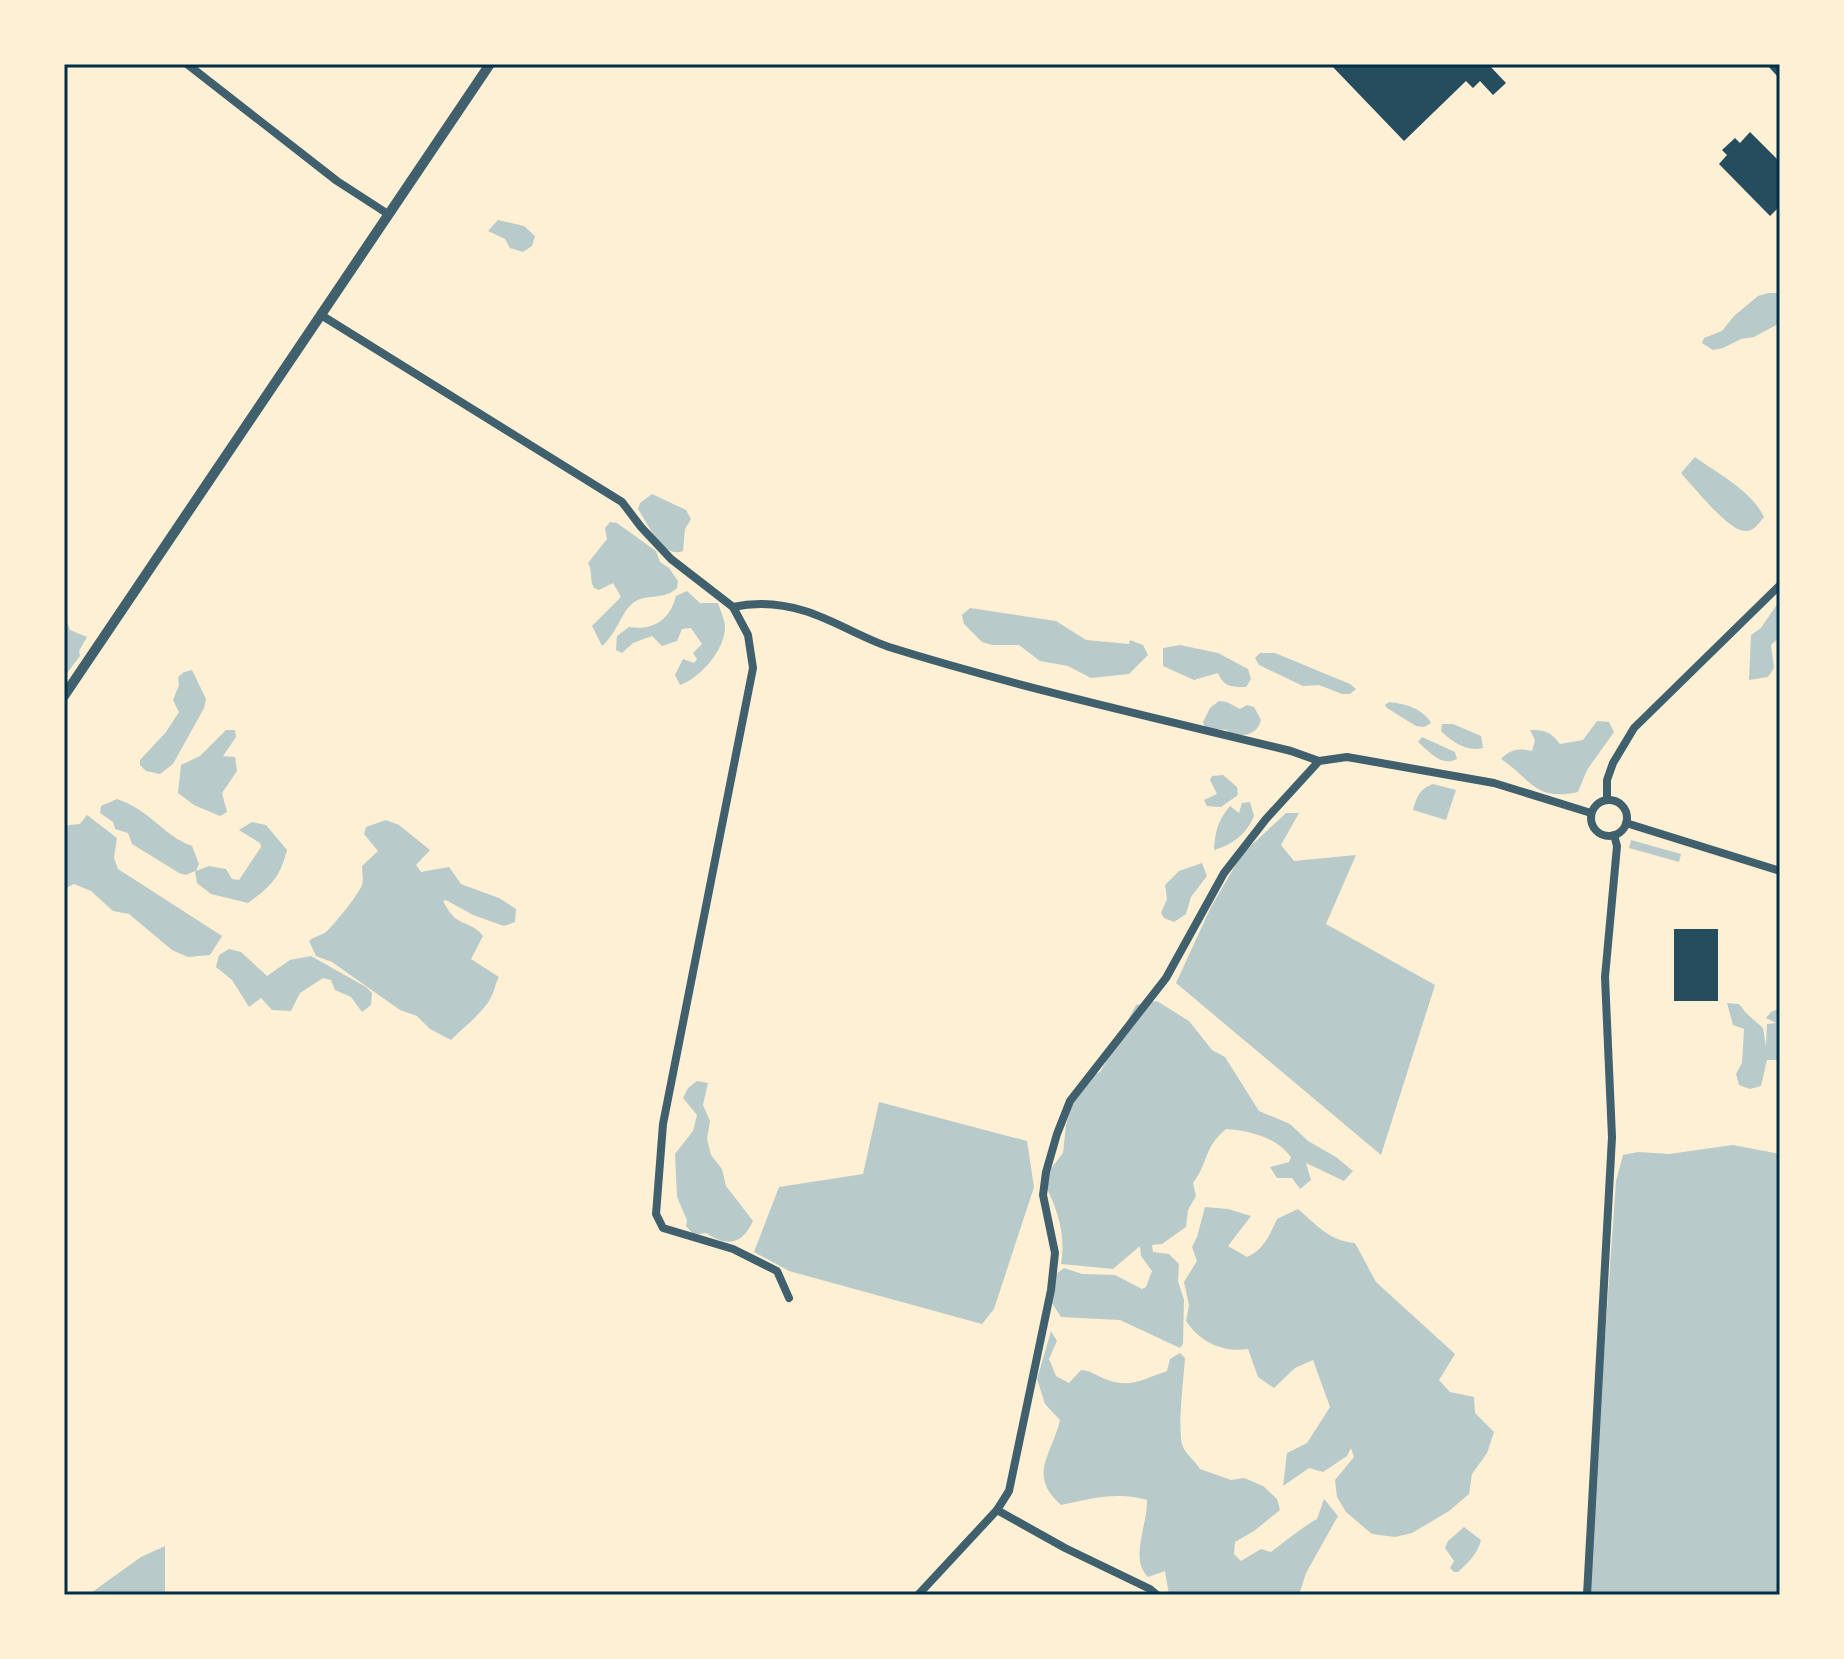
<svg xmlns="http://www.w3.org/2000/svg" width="1844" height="1659" font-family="Raleway,sans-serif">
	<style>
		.green { fill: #b9caca }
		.building { fill: #264d5e }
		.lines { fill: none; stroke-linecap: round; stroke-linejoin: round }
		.minor { stroke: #3f606c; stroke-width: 8 }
		.tertiary { stroke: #3f606c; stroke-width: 10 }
		.neatline { fill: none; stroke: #003049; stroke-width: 3 }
	</style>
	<rect width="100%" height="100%" fill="#fdf0d5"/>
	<!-- green -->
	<g class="green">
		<polygon points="498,220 524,226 535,236 532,246 523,252 510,248 505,239 488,231"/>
		<polygon points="1768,293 1780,293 1780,323 1754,337 1741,339 1723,348 1713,350 1702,343 1704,338 1722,331 1734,316 1758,296"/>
		<path d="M1695,457C1718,474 1751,490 1764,517C1758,524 1754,532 1744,531C1728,530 1692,485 1681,473Z"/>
		<path d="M652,494L686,510L691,519L685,529L683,551C663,560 647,522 638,509L640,503Z"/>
		<path d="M610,522L617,523L656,551L660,562L669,568L678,581L677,588C665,600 648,594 636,601C622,608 618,633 602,646L592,626L621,597L613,583L599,590L594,588C589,579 593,572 588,563L607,539L605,528Z"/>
		<path d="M687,591L700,603H718C720,610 725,620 725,627C725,650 700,678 680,685L675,675L683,659L694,663L697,659L693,653L702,644L691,628L682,629L677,641L662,646L652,636L633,643L622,653L616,650L617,636L629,627C653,631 670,620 676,596Z"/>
		<polygon points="1780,600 1780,637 1771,645 1774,668 1768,677 1749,680 1751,635 1761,628"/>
		<polygon points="970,608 1056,621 1086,640 1129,644 1130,640 1143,645 1148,655 1129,674 1091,678 1068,666 1040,661 1019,645 992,645 982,642 964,624 962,615"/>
		<polygon points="64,614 70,630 87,637 79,651 80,656 64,677"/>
		<path d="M1180,645L1218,653L1248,669L1251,679L1246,687C1231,687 1224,687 1218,673L1194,680L1163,666V648Z"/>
		<polygon points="1260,653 1275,653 1350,684 1356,689 1350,694 1342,694 1319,685 1303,686 1259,665 1255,658"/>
		<polygon points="192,670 206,699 204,708 173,764 160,774 146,771 140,765 140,760 166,732 179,712 173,700 179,685 178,677 184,672"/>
		<path d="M1219,701L1227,702L1240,709L1247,705L1254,707L1261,720C1257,736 1244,735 1230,736L1227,730L1205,728L1203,722L1210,708Z"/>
		<path d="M1389,702C1406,704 1422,708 1431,723L1424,727L1416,726L1387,708L1385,705Z"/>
		<path d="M1597,721L1609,722L1614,732L1587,770L1578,792C1535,802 1530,778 1501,759C1511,749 1518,748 1532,751L1535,740L1530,730C1545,730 1551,732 1560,744L1583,740Z"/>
		<path d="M1442,724H1453L1481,736L1483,748C1467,752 1452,742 1441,731Z"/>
		<polygon points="226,730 235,730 236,737 223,756 235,757 237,771 222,793 227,812 220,816 194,805 178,793 181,765 200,756"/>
		<path d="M1422,737L1455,752L1457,759C1441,767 1430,752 1418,742Z"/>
		<polygon points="1223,775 1237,787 1238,795 1221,807 1207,806 1204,800 1217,794 1210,780 1212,776"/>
		<path d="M1433,784L1456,790L1446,820L1413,810C1417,797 1419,789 1433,784Z"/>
		<path d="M117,799C150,810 164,836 192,846L199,864L196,871L209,866L226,869L232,879L239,880L261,847L260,843L239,830L252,822L266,825L287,850C280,878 270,887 248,903L211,894L197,883L195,871L186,875L179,873L132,844L128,833L115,829L113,822L100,813L101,806Z"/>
		<path d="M1250,802L1254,816C1247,833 1233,845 1214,850C1215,832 1218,820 1230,806L1239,813L1242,803Z"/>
		<polygon points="1286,813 1299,813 1281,845 1294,861 1356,855 1326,924 1435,985 1381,1155 1176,983 1211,907 1242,854"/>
		<polygon points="87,815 117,838 114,858 118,869 222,936 210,955 188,957 172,950 129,914 113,911 91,891 74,884 64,889 64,829 69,825 80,824"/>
		<path d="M386,820L399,825L430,850L416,865L421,872L449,867L461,884L499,898L516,909L515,922L504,926L473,915L446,900L443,901C446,906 450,914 455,918C464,925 475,925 483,936L471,959L499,977C495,984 495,989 492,995C487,1009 462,1029 451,1040L430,1029L417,1016L400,1010L332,962L316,956L309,941C315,936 320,936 326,932C333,926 359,894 362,885C364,879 362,873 362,866L378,851L364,834L366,827Z"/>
		<polygon points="1631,840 1681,854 1679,862 1629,848"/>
		<polygon points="1202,863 1207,876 1191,897 1186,914 1174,922 1164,918 1161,913 1167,899 1165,885 1179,871"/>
		<polygon points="229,949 241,952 267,976 290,960 311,956 366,987 372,993 371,1005 362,1012 351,997 335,990 331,980 323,978 300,993 291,1011 272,1010 261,998 249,1007 232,980 216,967 219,955"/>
		<path d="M1157,1001L1189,1021L1212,1050L1225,1057L1259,1111L1290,1124L1308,1141L1336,1157L1353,1171L1344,1181L1306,1163L1311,1180L1300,1189L1292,1178H1277L1270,1167L1289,1162L1291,1157C1276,1137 1250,1131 1226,1129C1202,1150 1210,1160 1193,1183L1196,1196L1188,1210L1186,1227L1162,1244L1152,1245L1153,1252L1169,1254L1179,1264L1178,1281L1184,1300L1183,1344L1180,1348L1120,1320L1061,1317L1050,1300L1052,1277L1064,1268L1082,1274L1115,1275L1142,1289L1146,1287L1152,1271L1141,1256L1140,1246L1113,1269L1061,1264C1066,1237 1058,1209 1045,1185L1050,1170L1063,1153L1066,1125L1076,1087L1101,1071L1136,1005Z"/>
		<polygon points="1727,1003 1739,1004 1746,1013 1763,1028 1766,1046 1767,1024 1776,1023 1766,1018 1771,1012 1780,1008 1780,1060 1767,1060 1761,1086 1750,1089 1739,1085 1736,1074 1742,1063 1744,1029 1733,1025"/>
		<path d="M697,1081L708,1083L703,1105L710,1121L707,1139L711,1155L722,1169L726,1186L753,1221C742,1245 727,1247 706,1233L694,1235L686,1226L687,1220L677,1197L675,1154L693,1131L697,1115L683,1098L688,1088Z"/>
		<polygon points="879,1102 1027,1141 1034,1187 994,1309 982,1324 789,1271 754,1252 779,1187 863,1174"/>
		<polygon points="1733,1145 1780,1154 1780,1595 1587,1595 1616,1181 1623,1155 1638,1152 1669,1154"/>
		<path d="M1205,1207L1228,1209L1251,1216L1228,1246L1247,1257C1263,1250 1270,1235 1277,1219L1298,1209C1317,1225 1329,1241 1355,1243L1376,1282L1455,1354L1439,1380L1450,1392L1474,1397L1475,1413L1494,1432L1487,1453L1472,1474L1469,1494L1449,1511L1412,1533L1395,1537L1372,1534L1346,1512L1337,1497L1335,1480L1354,1457L1351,1448L1347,1456L1323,1472L1309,1468L1283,1486L1287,1453L1307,1443L1330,1407L1313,1360L1295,1368L1274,1388L1258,1377L1248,1349C1223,1353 1200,1342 1186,1321L1189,1305L1184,1282L1197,1261L1192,1247L1197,1237Z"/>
		<path d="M1051,1331L1057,1341L1049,1359L1056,1376L1069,1383L1081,1370C1092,1371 1095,1375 1105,1379C1131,1389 1143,1379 1167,1371L1170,1359L1180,1353L1185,1358C1184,1376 1176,1437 1184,1449C1188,1456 1195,1461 1200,1469L1231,1480L1244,1478L1263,1486L1277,1499L1280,1510L1254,1531L1235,1542L1234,1554L1241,1561L1261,1549L1271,1552C1283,1543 1304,1526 1317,1519L1324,1499L1338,1516L1306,1573L1299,1595H1169L1165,1571L1148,1577C1129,1558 1148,1525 1147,1500C1119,1491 1088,1499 1061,1505C1027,1475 1052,1455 1060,1420L1045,1404L1037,1379Z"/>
		<path d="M1464,1527L1481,1540C1478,1553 1468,1563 1458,1572H1454L1450,1568L1454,1561L1445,1548L1448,1541Z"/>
		<polygon points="165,1546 165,1595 88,1595 141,1557"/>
	</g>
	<!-- building -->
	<g class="building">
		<polygon points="1330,64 1488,64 1506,83 1493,95 1480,81 1473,88 1466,81 1404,141"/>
		<polygon points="1766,64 1780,64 1780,79"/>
		<polygon points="1750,132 1780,162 1780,206 1770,216 1719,164 1727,155 1722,150 1735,138 1740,143"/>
		<rect x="1674" y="929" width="44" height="72"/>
	</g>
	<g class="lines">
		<!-- minor -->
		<g class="minor">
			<polyline points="187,64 337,181 388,214"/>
			<polyline points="321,315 622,502 641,527 671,559 733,607 748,635 753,668 663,1124 656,1214 663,1228 733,1249 777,1271 789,1298"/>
			<path d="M733,607C756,602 782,604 805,611C834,620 860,637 889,647C1021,688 1156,718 1291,751L1319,761"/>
			<polyline points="1607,800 1607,780 1613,763 1634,728 1780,585"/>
			<circle cx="1609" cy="818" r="18"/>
			<polyline points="1626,823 1780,871"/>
			<polyline points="918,1595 997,1510"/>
			<polyline points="1157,1595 1150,1589 1065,1548 997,1510 1009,1491 1051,1290 1055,1253 1043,1195 1046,1172 1057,1134 1070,1101 1166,978 1224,873 1266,819 1319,761 1347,757 1494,783 1591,813"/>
			<polyline points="1587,1595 1612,1137 1605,977 1617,846 1614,835"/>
		</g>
		<!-- tertiary -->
		<polyline class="tertiary" points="64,696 490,64"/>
	</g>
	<!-- border -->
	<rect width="1844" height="1659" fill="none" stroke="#fdf0d5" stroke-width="132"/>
	<rect x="66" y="66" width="1712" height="1527" class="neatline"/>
</svg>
